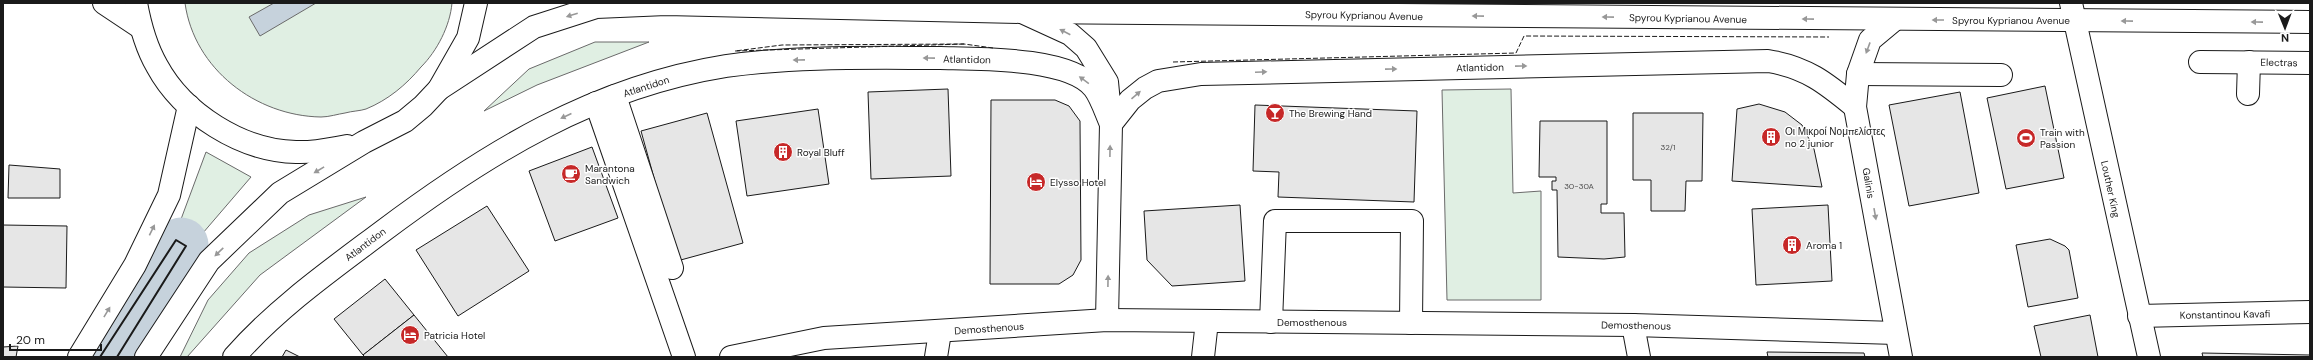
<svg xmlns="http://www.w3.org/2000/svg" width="2313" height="360" font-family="'DM Sans',sans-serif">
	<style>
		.green { fill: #e0efe3; stroke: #6a6a6a }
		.water { fill: #c6d2dc; stroke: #6a6a6a }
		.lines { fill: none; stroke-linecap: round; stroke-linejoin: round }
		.river { stroke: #c6d2dc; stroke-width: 55 }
		.building { fill: #e6e6e6; stroke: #1a1a1a }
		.minor-casing { stroke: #1a1a1a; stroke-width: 24 }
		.major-casing { stroke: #1a1a1a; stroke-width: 24 }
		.minor { stroke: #fff; stroke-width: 22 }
		.major { stroke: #fff; stroke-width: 22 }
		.fence { stroke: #1a1a1a; stroke-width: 1; stroke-dasharray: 5 2; stroke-linecap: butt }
		.wall { stroke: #1a1a1a; stroke-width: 2 }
		.oneway { fill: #989898 }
		.labels { text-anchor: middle; stroke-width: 3; stroke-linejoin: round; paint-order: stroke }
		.number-label { font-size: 8px; fill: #4d4d4d }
		.street-label { font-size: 10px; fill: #1a1a1a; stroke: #fff }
		.poi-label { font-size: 10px; fill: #1a1a1a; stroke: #fff; text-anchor: start }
	</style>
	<rect width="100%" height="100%" fill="#fff"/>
	<!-- green -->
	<g class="green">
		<path d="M185,3H452C450,26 437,51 421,67C406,85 388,100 366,109C360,111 352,111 345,113C338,114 329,117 321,117C256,116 194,69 185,3Z"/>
		<polygon points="595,42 649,42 537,85 484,111 529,69"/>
		<polygon points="1511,89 1513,193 1541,191 1541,300 1447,300 1442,90"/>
		<polygon points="206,152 251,177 190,248 174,238"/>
		<polygon points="366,197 260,275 187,357 180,357 208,300 249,253 309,215"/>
	</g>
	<!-- water -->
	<polygon class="water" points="274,3 316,3 260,36 249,17"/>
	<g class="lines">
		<!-- river -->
		<polyline class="river" points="109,357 181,245"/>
	</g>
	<!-- building -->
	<g class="building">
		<polygon points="2045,86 2064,178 2006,189 1987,98"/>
		<polygon points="948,89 951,176 871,179 868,92"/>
		<polygon points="1960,92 1979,193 1909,206 1889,105"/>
		<polygon points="991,100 1055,100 1069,106 1080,121 1081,260 1073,275 1059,284 990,284"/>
		<polygon points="1759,104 1785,112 1802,125 1814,149 1822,187 1732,181 1737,109"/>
		<polygon points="1255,105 1417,111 1414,202 1278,197 1279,172 1253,171"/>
		<polygon points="818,109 829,184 747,196 736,121"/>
		<polygon points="707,113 743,243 677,261 641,131"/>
		<polygon points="1633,113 1703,113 1702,181 1686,181 1685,211 1651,211 1651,180 1633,180"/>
		<polygon points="1540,121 1607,121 1607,204 1601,204 1601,213 1624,213 1625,257 1604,259 1558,257 1557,190 1552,190 1552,181 1556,181 1556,177 1539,177"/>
		<polygon points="592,147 618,218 555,241 529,171"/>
		<polygon points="9,165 60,169 60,198 8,198"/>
		<polygon points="1240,205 1245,281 1172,286 1147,260 1144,211"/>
		<polygon points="1828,205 1832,281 1756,285 1752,209"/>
		<polygon points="487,206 529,271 458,316 416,250"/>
		<polygon points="3,225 67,226 66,288 3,287"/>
		<polygon points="2050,239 2065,246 2069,250 2078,298 2028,307 2016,245"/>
		<polygon points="385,279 414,315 363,355 334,319"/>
		<polygon points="414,315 448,357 365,357 363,355"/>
		<polygon points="2090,315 2098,357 2041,357 2034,326"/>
		<polygon points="18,346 16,357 3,357 3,347"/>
		<polygon points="286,350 300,357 282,357"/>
		<polygon points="1767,352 1864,353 1865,357 1768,357"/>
		<polygon points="2202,353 2310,355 2310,357 2203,357"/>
	</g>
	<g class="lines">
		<defs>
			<g id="minor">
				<polyline points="104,3 140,27"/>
				<polyline points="2071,3 2149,357"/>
				<polyline points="1022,12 1070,34 1086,48 1107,82 1111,124 1107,320"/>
				<polyline points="1894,20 1870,40 1858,74 1855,107 1901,357"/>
				<polyline points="2200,62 2310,63"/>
				<polyline points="1858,74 2001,75"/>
				<polyline points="2248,94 2249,62"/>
				<polyline points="615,96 672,268"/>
				<polyline points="596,103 684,357"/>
				<path d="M1111,124L1130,100L1145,88L1158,81L1201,74L1768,61C1806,67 1826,83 1855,107"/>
				<polyline points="2139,316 2310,312"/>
				<polyline points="1271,322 1275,221 1412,221 1411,323"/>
				<polyline points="1633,325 1639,357"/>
				<path d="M234,357C277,308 331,270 383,231C487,153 594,87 726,66C795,56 870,58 940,58C978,59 1069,57 1094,88C1101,97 1106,113 1111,124"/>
				<polyline points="731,357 824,338 1107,320 1633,325 1896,333"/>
				<polyline points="936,357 940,332"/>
				<polyline points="1203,357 1207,321"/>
			</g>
			<g id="major">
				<path d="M136,3C140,25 146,47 157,66C183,114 242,151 296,152C314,153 330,149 347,146"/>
				<polyline points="439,89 534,27 596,7 666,4 1022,12 2310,22"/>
				<polyline points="79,357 135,265 169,195 189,106"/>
				<polyline points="146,357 209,261 280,193 364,142 405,121 423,106 439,89 468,38 476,3"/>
			</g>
		</defs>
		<!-- minor casing -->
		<use href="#minor" class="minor-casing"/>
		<!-- major casing -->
		<use href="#major" class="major-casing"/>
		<!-- minor -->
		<use href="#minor" class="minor"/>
		<!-- major -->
		<use href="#major" class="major"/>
		<!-- fence -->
		<g class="fence">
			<polyline points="964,44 735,51 782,45 964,44 993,48"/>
			<polyline points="1173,62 1516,53 1524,36 1829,37"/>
		</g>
		<!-- wall -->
		<polyline class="wall" points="100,357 176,240 186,246 117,357"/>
	</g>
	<!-- one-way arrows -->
	<defs><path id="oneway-solid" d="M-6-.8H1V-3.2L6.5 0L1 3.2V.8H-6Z"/></defs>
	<g class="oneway">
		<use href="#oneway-solid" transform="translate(572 15) rotate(163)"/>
		<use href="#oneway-solid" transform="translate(1478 16) rotate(-179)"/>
		<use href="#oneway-solid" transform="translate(1608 17) rotate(-179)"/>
		<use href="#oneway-solid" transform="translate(1808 19) rotate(-179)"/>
		<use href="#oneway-solid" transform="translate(1938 20) rotate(-180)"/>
		<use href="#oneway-solid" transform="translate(2127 21) rotate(-179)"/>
		<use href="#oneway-solid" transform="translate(2257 22) rotate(-179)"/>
		<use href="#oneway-solid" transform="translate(1065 32) rotate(-153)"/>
		<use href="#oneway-solid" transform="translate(1868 48) rotate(110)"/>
		<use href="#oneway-solid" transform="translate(929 58) rotate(-179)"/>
		<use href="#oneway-solid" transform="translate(799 60) rotate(179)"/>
		<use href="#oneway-solid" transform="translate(1521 66) rotate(-1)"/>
		<use href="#oneway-solid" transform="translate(1391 69) rotate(-1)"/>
		<use href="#oneway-solid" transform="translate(1261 72) rotate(-2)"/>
		<use href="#oneway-solid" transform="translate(1084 80) rotate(-144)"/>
		<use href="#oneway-solid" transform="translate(1136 95) rotate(-41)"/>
		<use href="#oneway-solid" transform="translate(566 116) rotate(155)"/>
		<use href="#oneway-solid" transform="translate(1110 151) rotate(-89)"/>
		<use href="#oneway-solid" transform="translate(319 170) rotate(149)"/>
		<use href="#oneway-solid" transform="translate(1875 214) rotate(80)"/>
		<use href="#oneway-solid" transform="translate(152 230) rotate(-64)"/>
		<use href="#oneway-solid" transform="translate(219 252) rotate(136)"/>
		<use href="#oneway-solid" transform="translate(1108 281) rotate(-89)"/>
		<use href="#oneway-solid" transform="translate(107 312) rotate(-59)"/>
	</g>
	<!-- icons -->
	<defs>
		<symbol id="bar-disc" viewBox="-11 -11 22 22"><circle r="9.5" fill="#c62828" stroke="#fff"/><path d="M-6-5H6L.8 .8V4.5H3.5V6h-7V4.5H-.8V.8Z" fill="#fff"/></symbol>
		<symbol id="building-disc" viewBox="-11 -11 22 22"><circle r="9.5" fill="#c62828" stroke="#fff"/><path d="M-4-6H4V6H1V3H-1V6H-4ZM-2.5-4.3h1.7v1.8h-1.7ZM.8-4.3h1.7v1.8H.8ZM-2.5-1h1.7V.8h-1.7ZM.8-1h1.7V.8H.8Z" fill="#fff"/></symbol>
		<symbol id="stadium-disc" viewBox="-11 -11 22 22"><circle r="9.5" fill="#c62828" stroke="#fff"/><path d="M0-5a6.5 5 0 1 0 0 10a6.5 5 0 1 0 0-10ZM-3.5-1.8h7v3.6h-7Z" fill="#fff"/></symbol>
		<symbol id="cafe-disc" viewBox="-11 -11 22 22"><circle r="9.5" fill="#c62828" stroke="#fff"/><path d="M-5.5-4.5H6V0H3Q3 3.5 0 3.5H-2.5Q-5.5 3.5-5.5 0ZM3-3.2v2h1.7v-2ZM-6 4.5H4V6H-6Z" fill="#fff"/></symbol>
		<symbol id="hotel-disc" viewBox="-11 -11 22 22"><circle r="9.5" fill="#c62828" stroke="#fff"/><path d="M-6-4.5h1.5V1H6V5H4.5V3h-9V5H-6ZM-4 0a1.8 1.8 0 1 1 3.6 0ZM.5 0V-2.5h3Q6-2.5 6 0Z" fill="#fff"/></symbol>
	</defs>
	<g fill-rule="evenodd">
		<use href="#bar-disc" x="1264" y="102" width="22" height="22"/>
		<use href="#building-disc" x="1760" y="126" width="22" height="22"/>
		<use href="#stadium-disc" x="2015" y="127" width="22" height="22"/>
		<use href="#building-disc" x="772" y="141" width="22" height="22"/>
		<use href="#cafe-disc" x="560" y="163" width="22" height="22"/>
		<use href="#hotel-disc" x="1025" y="171" width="22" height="22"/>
		<use href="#building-disc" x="1781" y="234" width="22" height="22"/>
		<use href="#hotel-disc" x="399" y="324" width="22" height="22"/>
	</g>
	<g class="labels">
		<!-- number labels -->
		<g class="number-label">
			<text x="1668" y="150">32/1</text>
			<text x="1579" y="189">30-30A</text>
		</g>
		<!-- street labels -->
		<g class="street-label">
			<text transform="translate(1364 15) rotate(1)" y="4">Spyrou Kyprianou Avenue</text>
			<text transform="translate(1688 18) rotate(1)" y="4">Spyrou Kyprianou Avenue</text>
			<text x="2011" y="24">Spyrou Kyprianou Avenue</text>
			<text transform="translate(967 59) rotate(1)" y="4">Atlantidon</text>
			<text transform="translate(2279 62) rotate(1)" y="4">Electras</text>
			<text transform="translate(1480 67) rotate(-1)" y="4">Atlantidon</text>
			<text transform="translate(646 86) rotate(-18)" y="4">Atlantidon</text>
			<text transform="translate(1869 183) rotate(80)" y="4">Galinis</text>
			<text transform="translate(2111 189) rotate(78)" y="4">Louther King</text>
			<text transform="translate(365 244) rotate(-37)" y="4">Atlantidon</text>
			<text transform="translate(2225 314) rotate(-1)" y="4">Konstantinou Kavafi</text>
			<text x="1312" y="326">Demosthenous</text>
			<text transform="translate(1636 325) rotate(1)" y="4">Demosthenous</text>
			<text transform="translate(989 328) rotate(-4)" y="4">Demosthenous</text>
		</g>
		<!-- poi labels -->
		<g class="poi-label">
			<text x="1289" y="117">The Brewing Hand</text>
			<text x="1785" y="135">Οι Μικροί Νομπελίστες<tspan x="1785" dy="12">no 2 junior</tspan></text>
			<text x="2040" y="136">Train with<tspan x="2040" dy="12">Passion</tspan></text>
			<text x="797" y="156">Royal Bluff</text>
			<text x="585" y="172">Marantona<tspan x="585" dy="12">Sandwich</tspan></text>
			<text x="1050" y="186">Elysso Hotel</text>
			<text x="1806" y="249">Aroma 1</text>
			<text x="424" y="339">Patricia Hotel</text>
		</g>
	</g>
	<!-- border -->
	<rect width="2313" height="360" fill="none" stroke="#1a1a1a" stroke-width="8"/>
	<!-- north arrow -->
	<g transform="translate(2285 28) rotate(179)" stroke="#ffffff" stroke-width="3" paint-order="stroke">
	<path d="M0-3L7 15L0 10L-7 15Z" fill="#1a1a1a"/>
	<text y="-6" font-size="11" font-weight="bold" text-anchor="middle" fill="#1a1a1a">N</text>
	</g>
	<!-- scale -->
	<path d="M10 344v6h91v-6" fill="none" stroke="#1a1a1a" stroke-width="2"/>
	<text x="16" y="344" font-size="12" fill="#1a1a1a" stroke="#ffffff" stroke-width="3" paint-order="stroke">20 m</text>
</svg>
